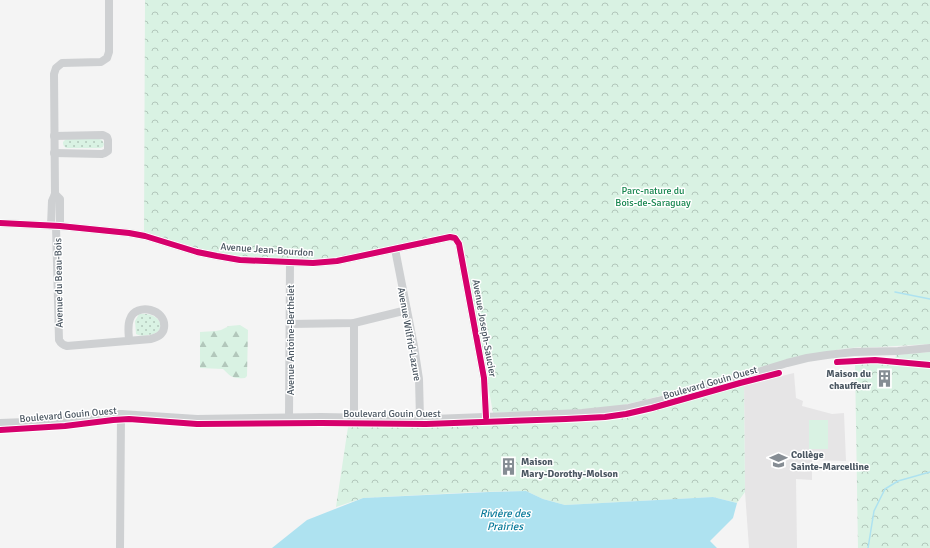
<svg xmlns="http://www.w3.org/2000/svg" width="930" height="548" font-family="Signika,sans-serif">
	<style>
		.education { fill: #e6e5e6 }
		.grass { fill: url(#grass-dots) }
		.forest { fill: url(#forest-firs) }
		.park { fill: url(#park-crowns) }
		.garden { fill: #d9f2e3 }
		.water { fill: #aee2f0 }
		.lines { fill: none; stroke-linecap: round; stroke-linejoin: round }
		.stream { stroke: #aee2f0; stroke-width: 1.5 }
		.minor { stroke: #ced0d2; stroke-width: 8 }
		.cycleway-casing { stroke: #fff; stroke-width: 8 }
		.cycleway { stroke: #d6006c; stroke-width: 6 }
		.labels { text-anchor: middle; stroke-width: 3; stroke-linejoin: round; paint-order: stroke }
		.park-label { font-size: 10px; fill: #17864f; stroke: #fff }
		.street-label { font-size: 10px; fill: #4a5661; stroke: #fff }
		.poi-label { font-size: 10px; font-weight: bold; fill: #4a5661; stroke: #fff; text-anchor: start }
		.water-label { font-size: 11px; font-style: italic; fill: #0c7c9b; stroke: #fff }
	</style>
	<defs>
		<pattern id="grass-dots" width="8" height="8" patternUnits="userSpaceOnUse"><rect width="8" height="8" fill="#d9f2e3"/><path d="M2 2h.1M6 6h.1" fill="none" stroke="#b2c7bb" stroke-width="1.8" stroke-linecap="round"/></pattern>
		<pattern id="forest-firs" width="22" height="20" patternUnits="userSpaceOnUse"><rect width="22" height="20" fill="#d9f2e3"/><path d="M5 1l3.5 6h-7zM16 11l3.5 6h-7z" fill="#b2c7bb"/></pattern>
		<pattern id="park-crowns" width="20" height="18" patternUnits="userSpaceOnUse"><rect width="20" height="18" fill="#d9f2e3"/><path d="M2 6a3 3 0 1 1 6 0M12 15a3 3 0 1 1 6 0" fill="none" stroke="#b2c7bb"/></pattern>
	</defs>
	<rect width="100%" height="100%" fill="#f4f4f4"/>
	<!-- education -->
	<polygon class="education" points="794,373 796,398 803,401 802,406 832,414 844,413 846,461 812,460 812,480 796,479 797,548 749,548 745,492 744,385"/>
	<!-- grass -->
	<g class="grass">
		<path d="M66,139H99L102,140L104,144L103,147L100,148H68C65,148 63,146 63,142Z"/>
		<path d="M139,314C161,311 170,333 148,335C143,336 140,336 136,334L135,321Z"/>
	</g>
	<!-- forest -->
	<path class="forest" d="M240,325L248,330L247,376L245,378C233,379 231,377 223,369L200,368V332L216,331L221,330L229,326Z"/>
	<!-- park -->
	<g class="park">
		<polygon points="145,0 930,0 930,344 861,348 861,347 841,349 762,367 677,392 623,405 600,409 493,413 463,242 456,235 325,260 257,259 209,252 144,233"/>
		<polygon points="930,352 930,548 858,548 855,363 894,364 896,355"/>
		<path d="M744,385L745,492L737,503L713,497L565,505L543,499L526,491L478,492L363,498L336,507L348,427C407,427 466,426 525,424C562,423 599,423 635,416Z"/>
	</g>
	<!-- garden -->
	<rect class="garden" x="809" y="420" width="19" height="29"/>
	<!-- water -->
	<polygon class="water" points="526,491 543,499 565,505 713,497 737,503 733,518 710,541 717,548 272,548 307,520 363,498 489,492"/>
	<g class="lines">
		<!-- stream -->
		<g class="stream">
			<polyline points="895,292 930,299"/>
			<polyline points="868,548 874,511 885,489 898,481 930,472"/>
		</g>
		<!-- minor -->
		<g class="minor">
			<polyline points="54,136 103,135 107,137 108,140 108,151 105,153 102,154 54,153"/>
			<polyline points="55,194 60,199 60,226"/>
			<polyline points="0,223 60,226 129,233 145,236 197,252 217,256 240,260 313,263 337,261 450,237 455,238 459,244 484,378 486,417"/>
			<polyline points="51,226 52,201 55,194 54,74 56,68 62,63 101,62 107,58 109,52 109,0"/>
			<path d="M56,226L59,340C61,344 63,345 67,346L151,339C157,337 163,335 164,328C167,309 136,302 130,319C127,326 129,334 129,341"/>
			<polyline points="395,249 414,346 419,379 420,419"/>
			<polyline points="354,323 354,418"/>
			<polyline points="290,324 354,323 407,310"/>
			<polyline points="289,417 290,262"/>
			<polyline points="0,423 51,421 121,414 197,419 321,417 433,419 582,413 629,408 658,401 722,383 787,363 807,358 827,355 854,352 898,351 930,348"/>
			<polyline points="120,548 121,414"/>
		</g>
		<defs>
			<g id="cycleway">
				<polyline points="0,223 60,226 129,233 145,236 197,252 217,256 240,260 313,263 337,261 450,237 455,238 459,244 484,378 486,417"/>
				<polyline points="837,362 875,360 930,365"/>
				<polyline points="0,430 65,426 113,420 129,419 197,424 321,423 426,424 566,419 605,417 626,414 652,408 740,383 779,373"/>
			</g>
		</defs>
		<!-- cycleway casing -->
		<use href="#cycleway" class="cycleway-casing"/>
		<!-- cycleway -->
		<use href="#cycleway" class="cycleway"/>
	</g>
	<!-- icons -->
	<defs>
		<symbol id="building-bare" viewBox="-9 -9 18 18"><path d="M-4-6H4V6H1V3H-1V6H-4ZM-2.5-4.3h1.7v1.8h-1.7ZM.8-4.3h1.7v1.8H.8ZM-2.5-1h1.7V.8h-1.7ZM.8-1h1.7V.8H.8Z" fill="#868d94" stroke="#fff" stroke-width="2.5" paint-order="stroke"/></symbol>
		<symbol id="school-bare" viewBox="-9 -9 18 18"><path d="M0-5L7-2L0 1L-7-2ZM-4 1L0 2.5L4 1V4Q0 6-4 4Z" fill="#868d94" stroke="#fff" stroke-width="2.5" paint-order="stroke"/></symbol>
	</defs>
	<g fill-rule="evenodd">
		<use href="#building-bare" x="872" y="366" width="25" height="25"/>
		<use href="#school-bare" x="766" y="448" width="25" height="25"/>
		<use href="#building-bare" x="496" y="454" width="25" height="25"/>
	</g>
	<g class="labels">
		<!-- park labels -->
		<g class="park-label">
			<text x="653" y="194">Parc-nature du<tspan x="653" dy="12">Bois-de-Saraguay</tspan></text>
		</g>
		<!-- street labels -->
		<g class="street-label">
			<text transform="translate(267 249) rotate(4)" y="4">Avenue Jean-Bourdon</text>
			<text transform="translate(58 283) rotate(-91)" y="4">Avenue du Beau-Bois</text>
			<text transform="translate(485 328) rotate(80)" y="4">Avenue Joseph-Saucier</text>
			<text transform="translate(410 334) rotate(80)" y="4">Avenue Wilfrid-Lazure</text>
			<text transform="translate(290 340) rotate(-90)" y="4">Avenue Antoine-Berthelet</text>
			<text transform="translate(710 382) rotate(-16)" y="4">Boulevard Gouin Ouest</text>
			<text x="392" y="417">Boulevard Gouin Ouest</text>
			<text transform="translate(68 414) rotate(-5)" y="4">Boulevard Gouin Ouest</text>
		</g>
		<!-- poi labels -->
		<g class="poi-label">
			<text x="871" y="377" text-anchor="end">Maison du<tspan x="871" dy="12">chauffeur</tspan></text>
			<text x="791" y="458">Collège<tspan x="791" dy="12">Sainte-Marcelline</tspan></text>
			<text x="521" y="465">Maison<tspan x="521" dy="12">Mary-Dorothy-Molson</tspan></text>
		</g>
		<!-- water labels -->
		<g class="water-label">
			<text x="505" y="517">Rivière des<tspan x="505" dy="13">Prairies</tspan></text>
		</g>
	</g>
</svg>
